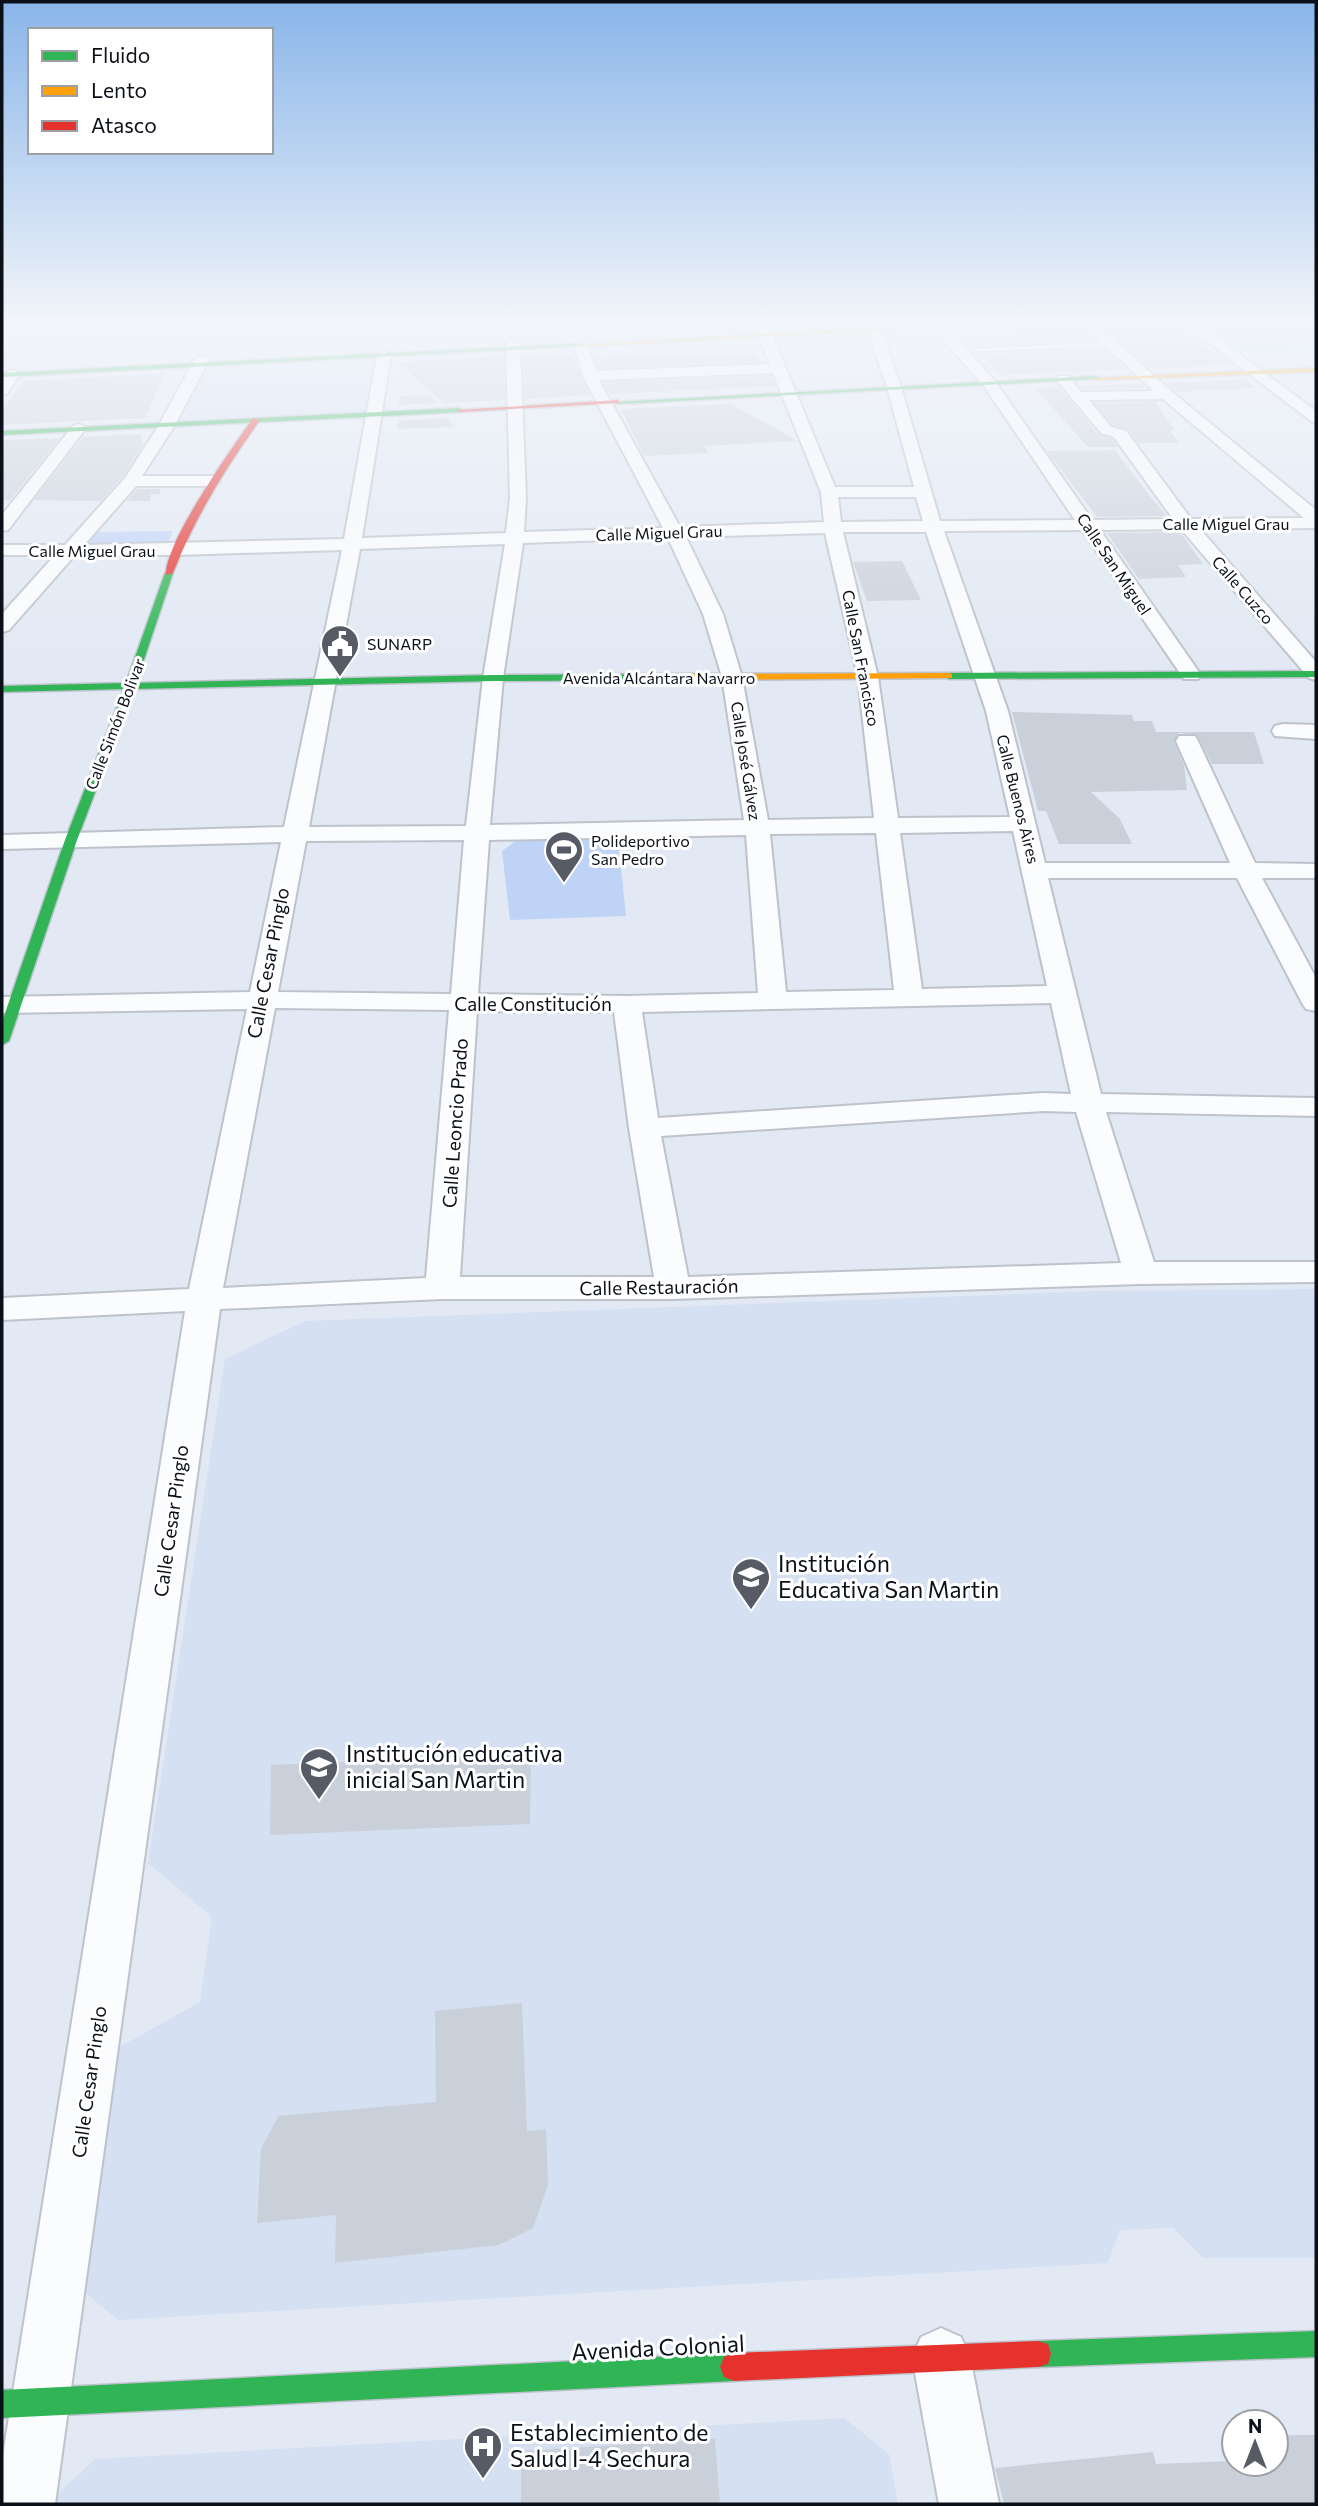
<svg xmlns="http://www.w3.org/2000/svg" width="1318" height="2506" font-family="Commissioner,sans-serif">
	<style>
		.built { fill: #d5e0f3 }
		.green { fill: #bfd3f7 }
		.building { fill: #cad0da }
		.lines { fill: none; stroke-linecap: round; stroke-linejoin: round }
		.lane-casing { stroke: #bdc2cb; stroke-width: 3 }
		.street-casing { stroke: #bdc2cb; stroke-width: 4 }
		.fast-casing { stroke: #bdc2cb; stroke-width: 3 }
		.slow-casing { stroke: #bdc2cb; stroke-width: 3 }
		.jam-casing { stroke: #bdc2cb; stroke-width: 3 }
		.lane { fill: #fbfcfd; fill-rule: evenodd }
		.street { fill: #fbfcfd; fill-rule: evenodd }
		.fast { fill: #30b455; fill-rule: evenodd }
		.slow { fill: #ff9f0a; fill-rule: evenodd }
		.jam { fill: #e5322d; fill-rule: evenodd }
		.labels { text-anchor: middle; stroke-width: 6; stroke-linejoin: round; paint-order: stroke }
		.far-street-label { font-size: 16px; fill: #0b0f18; stroke: #fff }
		.far-poi-label { font-size: 16px; fill: #0b0f18; stroke: #fff; text-anchor: start }
		.street-label { font-size: 19px; fill: #0b0f18; stroke: #fff }
		.near-poi-label { font-size: 23px; fill: #0b0f18; stroke: #fff; text-anchor: start }
		.near-street-label { font-size: 23px; fill: #0b0f18; stroke: #fff }
	</style>
	<rect width="100%" height="100%" fill="#e2e9f4"/>
	<!-- built -->
	<g class="built">
		<polygon points="377,357 367,411 181,421 207,366"/>
		<polygon points="1316,1289 1316,2258 1203,2258 1173,2228 1120,2230 1108,2263 118,2320 78,2287 116,2049 200,2002 212,1917 148,1863 225,1359 305,1321 1094,1291"/>
		<polygon points="844,2418 889,2454 898,2504 51,2504 51,2500 95,2459"/>
	</g>
	<!-- green -->
	<g class="green">
		<path d="M1200,318C1238,318 1283,315 1316,335V349L1242,352Z"/>
		<polygon points="173,531 165,548 82,549 97,532"/>
		<polygon points="618,838 626,916 510,920 502,851 516,841"/>
	</g>
	<!-- building -->
	<g class="building">
		<polygon points="1160,321 1169,327 1175,327 1232,365 1149,368 1100,324"/>
		<polygon points="1080,326 1095,340 973,347 964,338 1021,336 1012,330"/>
		<polygon points="1105,349 1126,369 1000,375 980,354"/>
		<polygon points="564,353 575,359 590,395 525,399 523,355"/>
		<polygon points="755,353 761,362 598,368 594,358"/>
		<polygon points="504,356 505,400 444,403 397,362"/>
		<polygon points="164,374 145,418 2,425 2,410 24,381"/>
		<polygon points="771,376 775,386 610,394 603,382"/>
		<polygon points="1244,380 1256,388 1176,392 1166,383"/>
		<polygon points="1142,384 1147,388 1082,389 1080,386"/>
		<polygon points="1059,387 1099,435 1112,439 1118,447 1088,447 1035,388"/>
		<polygon points="431,395 437,403 399,405 399,396"/>
		<polygon points="1155,402 1175,431 1170,431 1179,443 1138,443 1128,429 1112,425 1094,403"/>
		<polygon points="731,404 798,441 704,446 709,453 644,456 621,409"/>
		<polygon points="448,418 454,427 397,429 398,421"/>
		<polygon points="140,434 143,445 123,476 101,501 34,500 83,437"/>
		<polygon points="60,438 10,500 2,500 2,440"/>
		<polygon points="1115,450 1152,499 1167,516 1097,517 1047,451"/>
		<polygon points="137,489 159,489 161,494 151,494 150,501 127,501"/>
		<polygon points="1180,532 1203,564 1178,565 1186,577 1139,579 1107,533"/>
		<polygon points="902,561 921,600 867,601 853,562"/>
		<polygon points="1012,712 1132,715 1134,721 1152,721 1156,732 1254,732 1264,764 1212,764 1197,735 1179,733 1174,742 1184,765 1187,790 1091,792 1120,819 1132,844 1059,844 1046,811 1038,811"/>
		<polygon points="531,1754 530,1824 270,1835 271,1765"/>
		<polygon points="522,2003 527,2131 546,2129 548,2185 533,2228 499,2245 335,2263 336,2215 257,2223 261,2149 278,2116 436,2102 435,2011"/>
		<polygon points="1297,2435 1316,2435 1316,2504 1004,2504 995,2468 1153,2452 1156,2464 1234,2461 1234,2464 1276,2464 1276,2436"/>
		<polygon points="715,2439 720,2504 521,2504 521,2451"/>
	</g>
	<g class="lines">
		<defs>
			<polygon id="lane" points="1110,342 1113,346 961,352 957,350"/>
			<g id="street">
				<path d="M929,318H939L994,380L1092,520L1173,519L1114,437L1101,433L1056,379L1058,376H1068L1081,392L1154,391L1075,318H1089L1172,392L1316,510V528L1200,529L1316,662V680L1309,678L1181,529L1100,530L1201,675L1198,679H1184L1082,530L944,531L1008,711L1045,863H1230L1176,741L1179,736H1195L1198,741L1255,863L1316,864V878H1262L1316,978V1011L1306,1009L1302,1003L1237,878H1048L1101,1094L1316,1098V1116L1106,1112L1154,1262H1316V1282L1141,1284L673,1299H442L220,1309L55,2504H2V2461L185,1311L2,1320V1298L189,1289L247,1009L2,1013V997L250,992L281,842L2,849V835L284,827L342,550L177,555H75L9,630L2,632V614L55,555H2V545H65L125,478L159,425L195,359L202,355L209,359L175,425L142,476H212L220,481L212,486H136L84,545L344,539L377,355L384,351L391,355L362,538L506,533L510,498L506,343L513,339L520,343L526,498L524,532L663,528L583,376L574,345L576,342H586L596,371L770,364L756,330L763,326L770,330L835,487H914L887,387L867,330L874,326L881,330L901,387L940,521L1075,520L984,386L929,324ZM773,373L821,492L824,522L680,527L599,380ZM1163,399L1304,518L1191,519L1126,431L1111,427L1089,400ZM838,497H916L923,521L841,522ZM843,532H926L986,711L1010,817L898,818L878,677ZM825,533L858,677L874,818L768,820L742,677L723,614L686,537ZM668,538L703,614L722,677L744,820L490,825L503,678L523,543ZM505,544L483,678L466,826L309,827L360,549ZM1013,831L1047,986L922,989L900,833ZM876,833L894,990L786,992L770,834ZM746,835L758,993L627,996L478,994L489,840ZM464,840L451,994L278,992L306,841ZM1051,1003L1071,1094L1043,1093L658,1118L642,1012ZM275,1008L449,1010L426,1278L223,1288ZM477,1011L614,1012L629,1128L654,1277H460ZM1043,1111L1076,1112L1121,1263L688,1277L661,1136Z"/>
				<polygon points="1176,318 1191,318 1316,411 1316,423 1311,421"/>
				<polygon points="13,370 20,374 7,394 2,395 2,380 8,371"/>
				<polygon points="78,424 83,426 86,429 83,432 8,530 2,531 2,515 73,426"/>
				<polygon points="1283,724 1316,725 1316,739 1275,736 1272,731 1275,726"/>
				<polygon points="941,2328 961,2337 970,2357 999,2504 939,2504 912,2357 921,2337"/>
			</g>
			<g id="fast">
				<polygon points="1046,318 1092,318 967,326 964,324"/>
				<polygon points="581,343 583,346 2,377 2,373"/>
				<polygon points="1097,376 1099,379 618,404 614,402"/>
				<polygon points="460,408 463,412 2,435 2,431"/>
				<polygon points="169,570 173,573 136,683 493,675 681,674 686,677 681,680 493,681 134,689 77,840 9,1041 2,1045 2,1022 65,840 124,689 2,692 2,686 126,683 165,573"/>
				<polygon points="1316,671 1316,677 949,679 944,676 949,673"/>
				<polygon points="1316,2331 1316,2357 1038,2367 1028,2364 1025,2354 1028,2344 1038,2341"/>
				<polygon points="734,2353 744,2357 748,2367 744,2377 734,2381 2,2418 2,2390"/>
			</g>
			<g id="slow">
				<polygon points="1262,318 1304,318 1316,326 1316,331 1305,325"/>
				<polygon points="967,322 969,325 581,347 578,345"/>
				<polygon points="1316,368 1316,372 1097,380 1094,378"/>
				<polygon points="949,673 952,674 952,678 681,680 676,677 681,674"/>
			</g>
			<g id="jam">
				<polygon points="618,400 620,403 460,412 456,410"/>
				<path d="M253,418L260,420C225,469 195,517 173,573L166,575C165,542 232,448 253,418Z"/>
				<polygon points="1038,2341 1048,2344 1051,2354 1048,2364 1038,2367 734,2381 724,2377 720,2367 724,2357 734,2353"/>
			</g>
		</defs>
		<!-- lane casing -->
		<use href="#lane" class="lane-casing"/>
		<!-- street casing -->
		<use href="#street" class="street-casing"/>
		<!-- fast casing -->
		<use href="#fast" class="fast-casing"/>
		<!-- slow casing -->
		<use href="#slow" class="slow-casing"/>
		<!-- jam casing -->
		<use href="#jam" class="jam-casing"/>
		<!-- lane -->
		<use href="#lane" class="lane"/>
		<!-- street -->
		<use href="#street" class="street"/>
		<!-- fast -->
		<use href="#fast" class="fast"/>
		<!-- slow -->
		<use href="#slow" class="slow"/>
		<!-- jam -->
		<use href="#jam" class="jam"/>
	</g>
	<!-- sky -->
	<linearGradient id="sky" x2="0" y2="1"><stop stop-color="#89b5e9"/><stop offset="0.48" stop-color="#f2f5fa"/><stop offset="1" stop-color="#f2f5fa" stop-opacity="0"/></linearGradient>
	<rect width="1318" height="669" fill="url(#sky)"/>
	<!-- icons -->
	<defs>
		<symbol id="civic-pin" viewBox="-11 -11 22 30"><path d="M0 17L-7.5 6A9.5 9.5 0 1 1 7.5 6Z" fill="#565b65" stroke="#fff"/><path d="M-.6-6.5H3V-4.5H.6V-3L4-1V1h2V6H-6V1h2V-1L-.6-3ZM-1.2 2.5V6h2.4V2.5Z" fill="#fff"/></symbol>
		<symbol id="stadium-pin" viewBox="-11 -11 22 30"><path d="M0 17L-7.5 6A9.5 9.5 0 1 1 7.5 6Z" fill="#565b65" stroke="#fff"/><path d="M0-5a6.5 5 0 1 0 0 10a6.5 5 0 1 0 0-10ZM-3.5-1.8h7v3.6h-7Z" fill="#fff"/></symbol>
		<symbol id="school-pin" viewBox="-11 -11 22 30"><path d="M0 17L-7.5 6A9.5 9.5 0 1 1 7.5 6Z" fill="#565b65" stroke="#fff"/><path d="M0-5L7-2L0 1L-7-2ZM-4 1L0 2.5L4 1V4Q0 6-4 4Z" fill="#fff"/></symbol>
		<symbol id="hospital-pin" viewBox="-11 -11 22 30"><path d="M0 17L-7.5 6A9.5 9.5 0 1 1 7.5 6Z" fill="#565b65" stroke="#fff"/><path d="M-5-5h3v3.5h4V-5h3V5h-3V1.5h-4V5h-3Z" fill="#fff"/></symbol>
	</defs>
	<g fill-rule="evenodd">
		<use href="#civic-pin" x="318" y="622" width="44" height="60"/>
		<use href="#stadium-pin" x="542" y="828" width="44" height="60"/>
		<use href="#school-pin" x="729" y="1555" width="44" height="60"/>
		<use href="#school-pin" x="297" y="1745" width="44" height="60"/>
		<use href="#hospital-pin" x="461" y="2424" width="44" height="60"/>
	</g>
	<g class="labels">
		<!-- far-street labels -->
		<g class="far-street-label">
			<text x="1226" y="530">Calle Miguel Grau</text>
			<text transform="translate(659 533) rotate(-2)" y="6">Calle Miguel Grau</text>
			<text x="92" y="557">Calle Miguel Grau</text>
			<text transform="translate(1114 564) rotate(56)" y="6">Calle San Miguel</text>
			<text transform="translate(1243 590) rotate(49)" y="6">Calle Cuzco</text>
			<text transform="translate(861 658) rotate(79)" y="6">Calle San Francisco</text>
			<text x="659" y="684">Avenida Alcántara Navarro</text>
			<text transform="translate(115 724) rotate(-69)" y="6">Calle Simón Bolivar</text>
			<text transform="translate(746 761) rotate(81)" y="6">Calle José Gálvez</text>
			<text transform="translate(1018 799) rotate(76)" y="6">Calle Buenos Aires</text>
		</g>
		<!-- far-poi labels -->
		<g class="far-poi-label">
			<text x="367" y="650">SUNARP</text>
			<text x="591" y="847">Polideportivo<tspan x="591" dy="18">San Pedro</tspan></text>
		</g>
		<!-- street labels -->
		<g class="street-label">
			<text transform="translate(268 963) rotate(-79)" y="7">Calle Cesar Pinglo</text>
			<text x="533" y="1011">Calle Constitución</text>
			<text transform="translate(455 1123) rotate(-86)" y="7">Calle Leoncio Prado</text>
			<text transform="translate(659 1287) rotate(-1)" y="7">Calle Restauración</text>
			<text transform="translate(171 1521) rotate(-82)" y="7">Calle Cesar Pinglo</text>
			<text transform="translate(89 2082) rotate(-82)" y="7">Calle Cesar Pinglo</text>
		</g>
		<!-- near-poi labels -->
		<g class="near-poi-label">
			<text x="778" y="1572">Institución<tspan x="778" dy="26">Educativa San Martin</tspan></text>
			<text x="346" y="1762">Institución educativa<tspan x="346" dy="26">inicial San Martin</tspan></text>
			<text x="510" y="2441">Establecimiento de<tspan x="510" dy="26">Salud I-4 Sechura</tspan></text>
		</g>
		<!-- near-street labels -->
		<g class="near-street-label">
			<text transform="translate(658 2348) rotate(-3)" y="8">Avenida Colonial</text>
		</g>
	</g>
	<!-- border -->
	<rect width="1318" height="2506" fill="none" stroke="#0b0f18" stroke-width="7"/>
	<!-- legend -->
	<rect x="28" y="28" width="245" height="126" fill="#ffffff" stroke="#9d9fa3" stroke-width="2"/>
	<rect x="42" y="51" width="35" height="10" fill="#30b455" stroke="#9d9fa3" stroke-width="2"/>
	<text x="91" y="63" font-size="21" fill="#0b0f18">Fluido</text>
	<rect x="42" y="86" width="35" height="10" fill="#ff9f0a" stroke="#9d9fa3" stroke-width="2"/>
	<text x="91" y="98" font-size="21" fill="#0b0f18">Lento</text>
	<rect x="42" y="121" width="35" height="10" fill="#e5322d" stroke="#9d9fa3" stroke-width="2"/>
	<text x="91" y="133" font-size="21" fill="#0b0f18">Atasco</text>
	<!-- north arrow -->
	<g transform="translate(1255 2443)"><circle r="33" fill="#ffffff" stroke="#9d9fa3" stroke-width="2"/>
	<path d="M0-5L12 26L0 18L-12 26Z" fill="#565b65"/>
	<text y="-10" font-size="19" font-weight="bold" text-anchor="middle" fill="#0b0f18">N</text>
	</g>
</svg>
